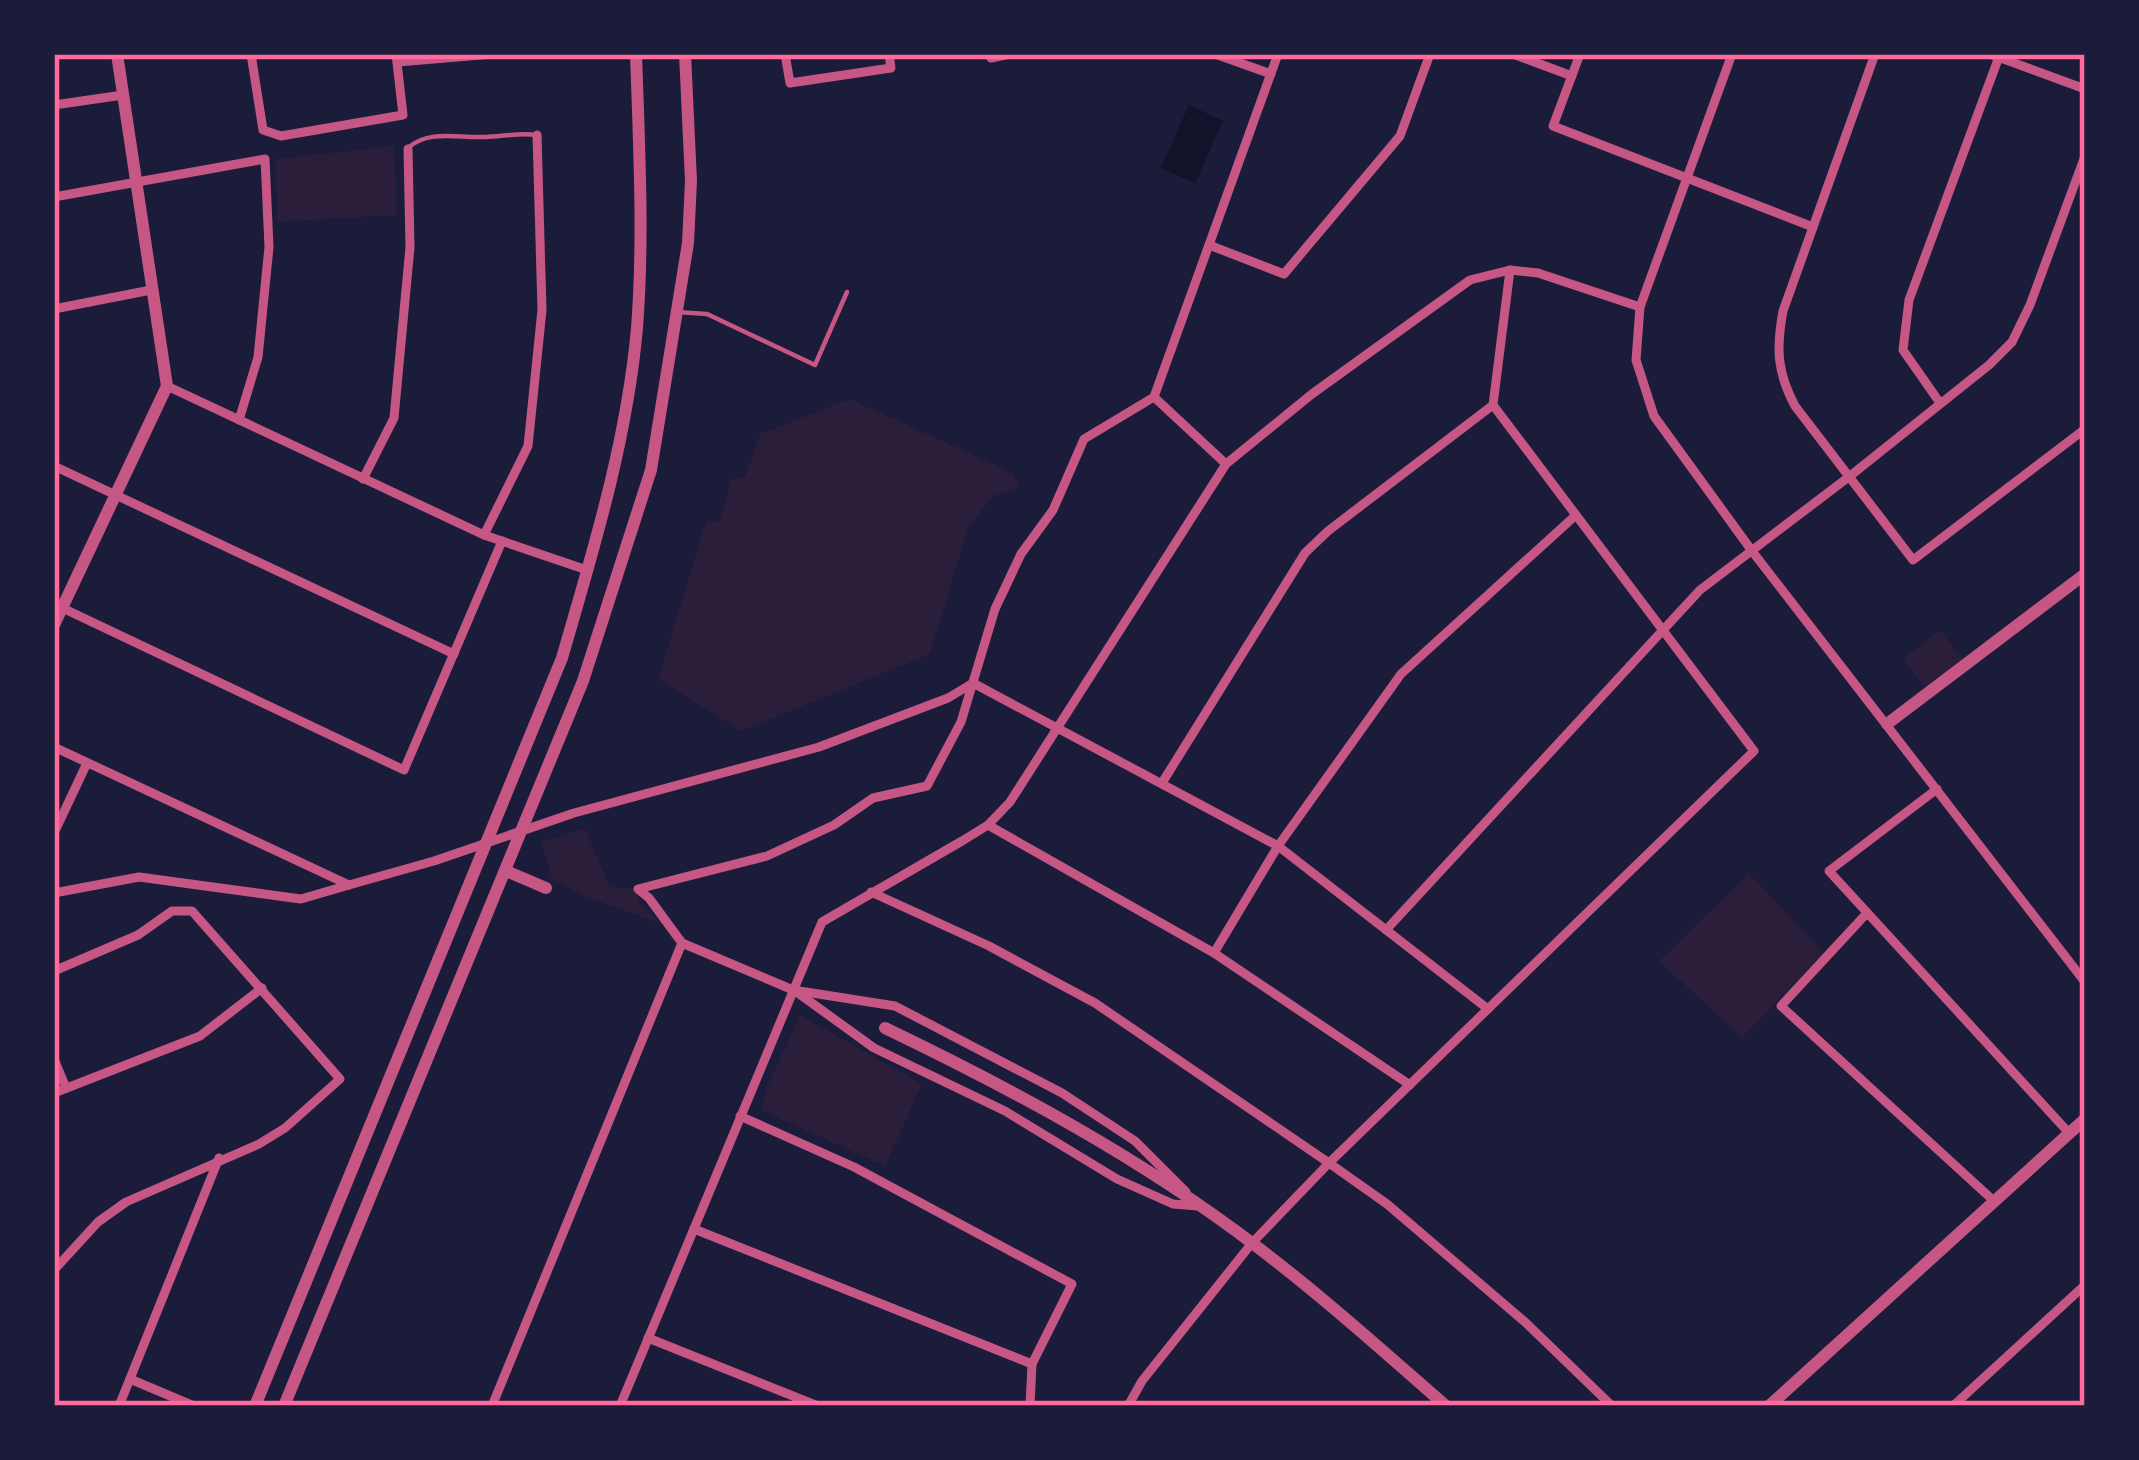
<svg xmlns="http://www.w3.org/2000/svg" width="2139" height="1460" font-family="'Fira Sans',sans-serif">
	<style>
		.green { fill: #2a1e3b }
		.water { fill: #12122b }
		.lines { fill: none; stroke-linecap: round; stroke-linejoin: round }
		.service { stroke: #c65784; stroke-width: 4.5 }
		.minor { stroke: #c65784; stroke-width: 9 }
		.tertiary { stroke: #c65784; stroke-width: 12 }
		.neatline { fill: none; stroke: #ff6b9d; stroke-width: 4.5 }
	</style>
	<rect width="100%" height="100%" fill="#1b1b3a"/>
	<!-- green -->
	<g class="green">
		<polygon points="394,146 397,215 277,222 276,159"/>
		<polygon points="850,399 1013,473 1019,487 993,496 968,528 930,654 741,731 658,679 706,521 720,522 731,479 745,478 760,434"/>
		<polygon points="1940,630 1962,659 1925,688 1903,659"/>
		<polygon points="585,829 610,887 636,889 639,902 661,924 585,896 552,879 541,841"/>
		<polygon points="1749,873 1824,953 1742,1038 1659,961"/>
		<polygon points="800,1015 922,1084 885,1166 761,1110 767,1087"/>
	</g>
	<!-- water -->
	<polygon class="water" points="1189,105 1223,121 1195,183 1161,168"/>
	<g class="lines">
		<!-- service -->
		<g class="service">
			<path d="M409,147C428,131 454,137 477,137C499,138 515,132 537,135"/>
			<polyline points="677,312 707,314 815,365 847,292"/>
		</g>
		<!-- minor -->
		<g class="minor">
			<polyline points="251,54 263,130 281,136 403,115 396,54"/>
			<polyline points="785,54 790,83 891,68 889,54"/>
			<polyline points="990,54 991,58 1010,54"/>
			<polyline points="1215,54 1271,74"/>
			<polyline points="1513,54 1572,76"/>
			<polyline points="1580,54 1553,126 1813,227"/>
			<polyline points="1732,54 1640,307 1636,360 1654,416 1752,551 2085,982"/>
			<path d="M1875,54L1783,311C1776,349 1777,372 1795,406L1913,560L2085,429"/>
			<polyline points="1990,54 2085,89"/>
			<polyline points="398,62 493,54"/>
			<polyline points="54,105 123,95"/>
			<polyline points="54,197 265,159 269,247 258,357 239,420"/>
			<polyline points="1209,245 1284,274 1400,136 1430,54"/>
			<polyline points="1510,270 1538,273 1640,307"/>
			<polyline points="54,309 151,290"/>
			<polyline points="167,386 484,535 587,570"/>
			<polyline points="1154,397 1084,439 1053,510 1021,554 995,609 961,722 927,786 873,798 834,825 767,856 638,889 649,898 682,943 793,990 895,1006 1062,1093 1135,1141 1186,1192"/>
			<polyline points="1940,403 1903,350 1909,300 2000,54"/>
			<polyline points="1226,464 1154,397 1278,54"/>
			<polyline points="54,466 454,654"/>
			<polyline points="363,479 394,418 410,247 408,149"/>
			<polyline points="484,535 528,446 542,310 537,135"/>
			<polyline points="54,604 404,770 502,541"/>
			<polyline points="54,747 349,885 434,861 574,813 819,747 948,698 973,683 1278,846 1488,1009"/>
			<polyline points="1162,783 1305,553 1328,531 1493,405"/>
			<polyline points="1937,789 1829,871 2069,1133"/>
			<polyline points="988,825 1214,953 1410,1085"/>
			<polyline points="54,833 87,763"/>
			<polyline points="871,892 989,946 1095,1003 1329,1163 1387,1204 1525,1322 1612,1406"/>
			<polyline points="54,893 139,877 301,899 349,885"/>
			<polyline points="1867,913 1781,1006 1995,1202"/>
			<polyline points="1386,930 1700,590 1850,476 1989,365 2012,342 2030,305 2085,156"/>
			<polyline points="1214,953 1278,846 1401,674 1576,515"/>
			<polyline points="54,971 138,935 172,911 192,911 340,1079 285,1128 259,1144 126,1202 98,1222 54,1270"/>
			<polyline points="798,993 874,1048 1005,1111 1117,1179 1173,1204 1198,1206"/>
			<polyline points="54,1059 66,1088"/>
			<polyline points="54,1093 200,1036 262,988"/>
			<polyline points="740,1116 854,1167 1072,1284 1032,1364 1030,1406"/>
			<polyline points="694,1229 1032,1364"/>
			<polyline points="648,1338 818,1406"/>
			<polyline points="130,1379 194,1406"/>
			<polyline points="119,1406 219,1158"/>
			<polyline points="492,1406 682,943"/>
			<polyline points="620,1406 822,922 962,841 988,825 1010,802 1226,464 1312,394 1470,280 1510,270 1493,405 1754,751 1329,1163 1252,1243 1142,1381 1128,1406"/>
			<polyline points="1953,1406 2085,1285"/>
		</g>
		<!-- tertiary -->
		<g class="tertiary">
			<polyline points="54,625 167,386 117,54"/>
			<polyline points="1887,724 2085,574"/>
			<polyline points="506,871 546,888"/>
			<path d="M885,1028C1014,1090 1142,1159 1256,1246C1322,1296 1383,1351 1446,1406"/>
			<path d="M255,1406L562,658C593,551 627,441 637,328C644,237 639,145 636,54"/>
			<polyline points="284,1406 583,681 651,470 688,243 691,181 685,54"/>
			<polyline points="1769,1406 2085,1119"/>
		</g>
	</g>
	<!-- border -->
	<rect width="2139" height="1460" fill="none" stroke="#1b1b3a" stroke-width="114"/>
	<rect x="57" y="57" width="2025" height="1346" class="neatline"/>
</svg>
